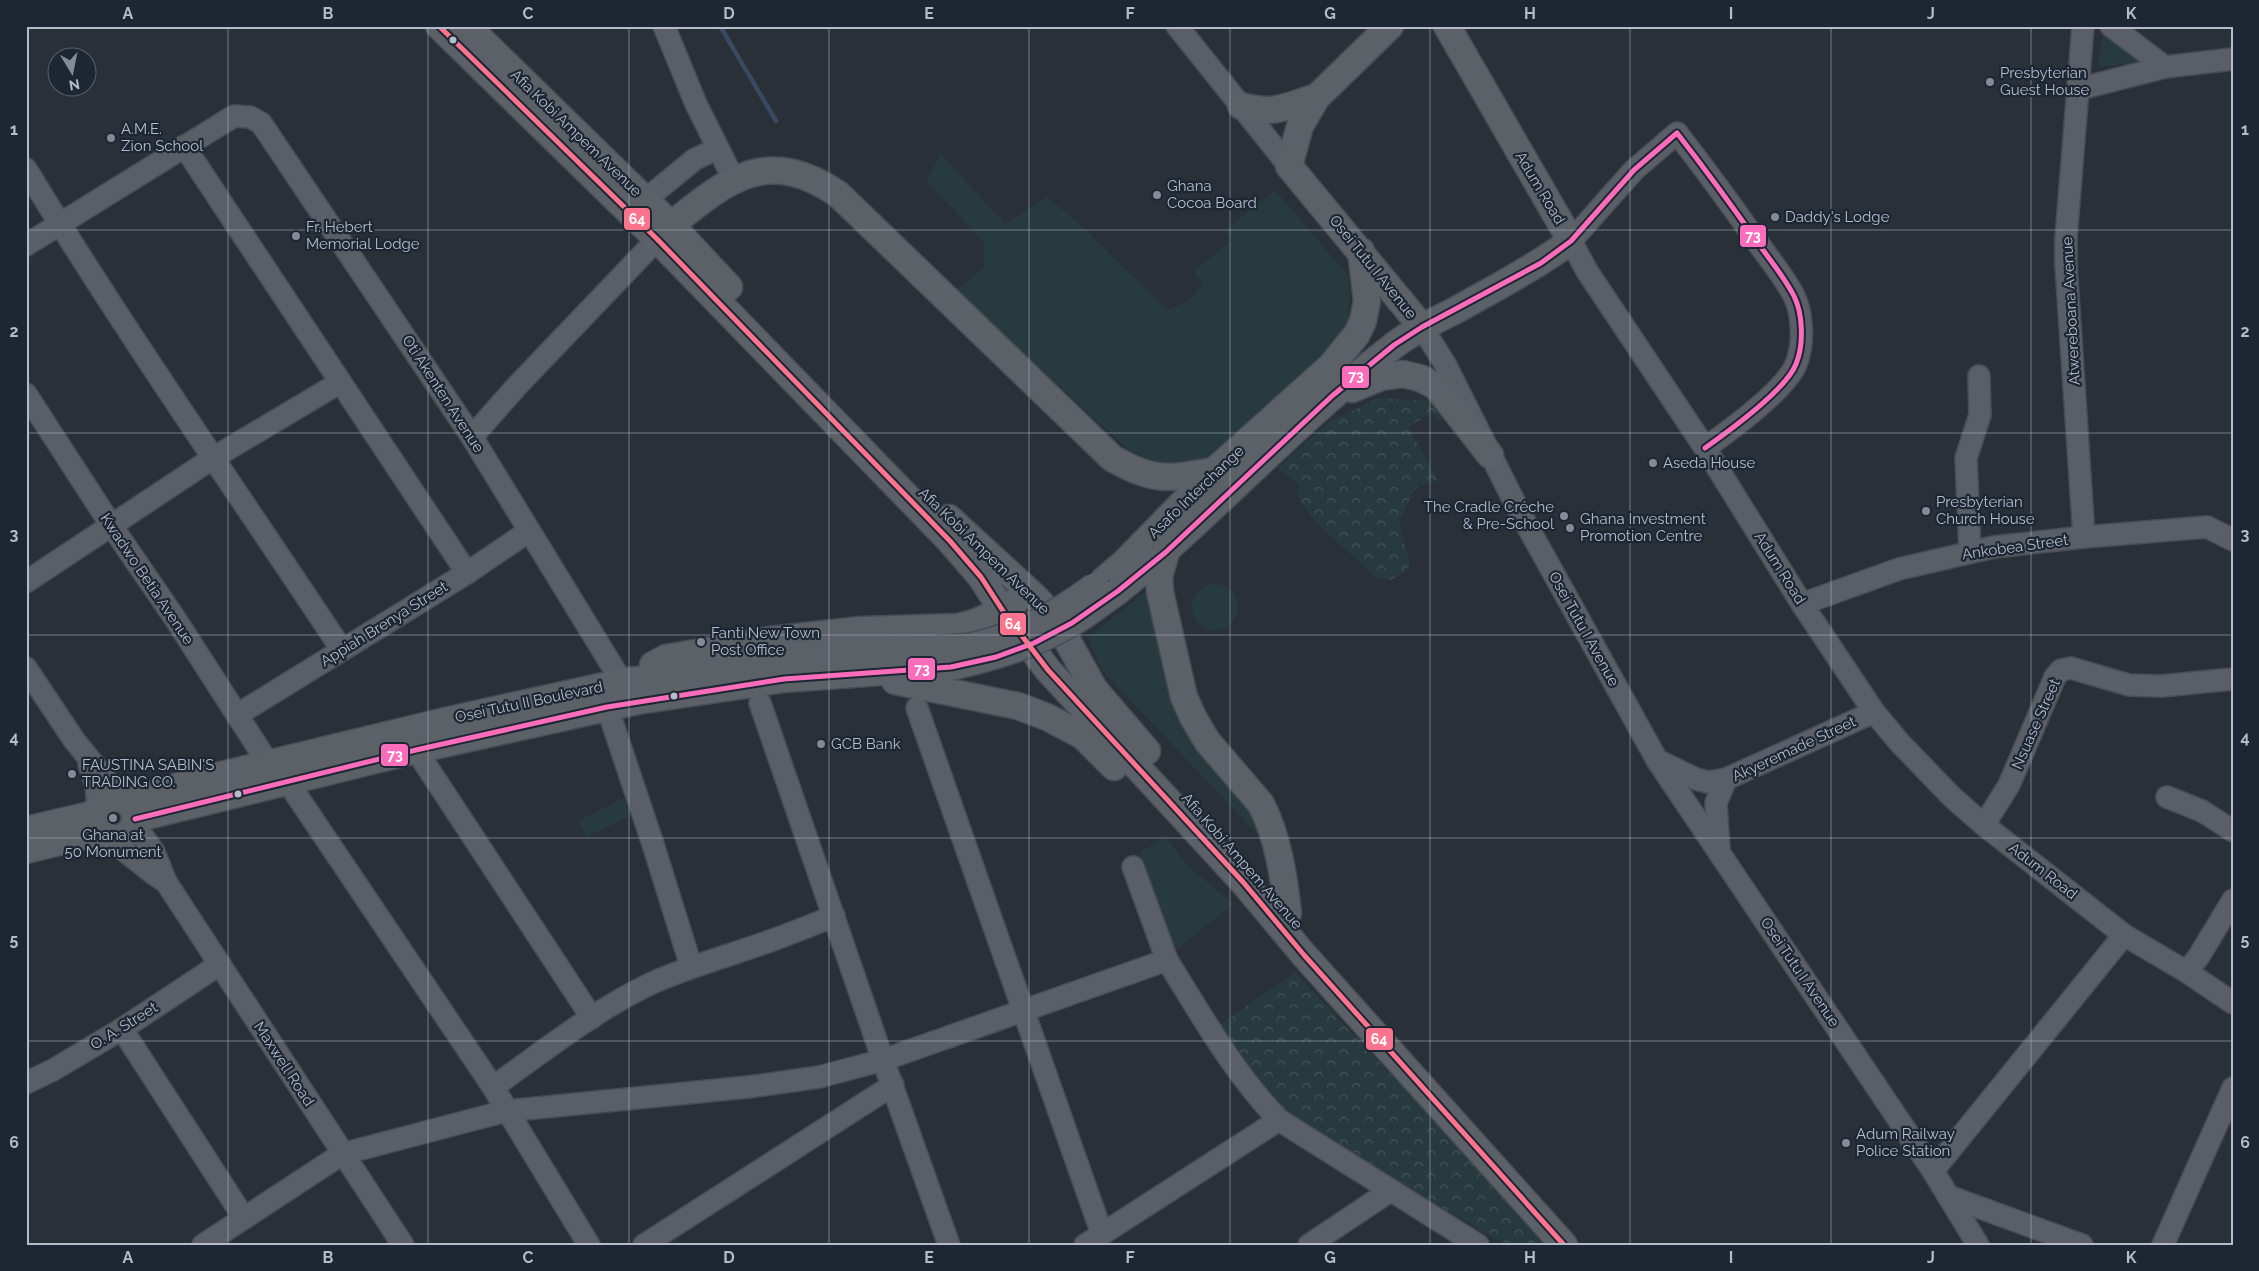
<svg xmlns="http://www.w3.org/2000/svg" width="2259" height="1271" font-family="Raleway,sans-serif">
	<style>
		.green { fill: #273a3e }
		.forest { fill: url(#forest-crowns) }
		.lines { fill: none; stroke-linecap: round; stroke-linejoin: round }
		.stream { stroke: #384963; stroke-width: 4.5 }
		.minor-casing { stroke: #484c53; stroke-width: 24 }
		.major-casing { stroke: #484c55; stroke-width: 29 }
		.minor { stroke: #5a5e66; stroke-width: 21 }
		.major { stroke: #5c6168; stroke-width: 26 }
		.major-bridge-casing { stroke: #484c55; stroke-width: 29; stroke-linecap: butt }
		.major-bridge { stroke: #5c6168; stroke-width: 26 }
		.bus-1-casing { stroke: #1d2633; stroke-width: 9 }
		.bus-2-casing { stroke: #1d2633; stroke-width: 9 }
		.bus-1 { stroke: #fb6dba; stroke-width: 5 }
		.bus-2 { stroke: #fc738d; stroke-width: 5 }
		.grid { fill: none; stroke: #b4bcc9; stroke-width: 1; stroke-opacity: 0.55 }
		.bus-dot { fill: #b4bcc9; stroke: #1d2633; stroke-width: 2 }
		.poi-dot { fill: #848b96; stroke: #1d2633; stroke-width: 2 }
		.labels { text-anchor: middle; stroke-width: 4.5; stroke-linejoin: round; paint-order: stroke }
		.poi-label { font-size: 15px; fill: #b4bcc9; stroke: #1d2633; text-anchor: start }
		.street-label { font-size: 15px; fill: #b4bcc9; stroke: #1d2633 }
		.line-badge { stroke: #1d2633; stroke-width: 2 }
		.badge-label { font-size: 14px; text-anchor: middle; font-weight: bold; fill: #fff }
		.neatline { fill: none; stroke: #b4bcc9; stroke-width: 2 }
		.grid-label { font-size: 16px; text-anchor: middle; font-weight: bold; fill: #b4bcc9 }
	</style>
	<defs>
		<pattern id="forest-crowns" width="20" height="18" patternUnits="userSpaceOnUse" patternTransform="scale(1.25)"><rect width="20" height="18" fill="#273a3e"/><path d="M2 6a3 3 0 1 1 6 0M12 15a3 3 0 1 1 6 0" fill="none" stroke="#445559"/></pattern>
	</defs>
	<rect width="100%" height="100%" fill="#2a3038"/>
	<!-- green -->
	<g class="green">
		<polygon points="2103,28 2149,61 2098,67"/>
		<polygon points="941,154 1005,224 1047,197 1082,226 1167,310 1187,302 1203,284 1194,271 1232,240 1225,230 1275,190 1347,274 1350,293 1348,321 1338,339 1218,453 1195,463 1158,464 1129,450 956,291 984,267 984,242 926,181"/>
		<circle cx="1215" cy="607" r="23"/>
		<polygon points="1146,593 1150,595 1172,692 1247,797 1264,841 1101,669 1088,638 1142,594"/>
		<polygon points="624,798 630,816 587,837 578,821"/>
		<polygon points="1163,838 1166,838 1189,867 1233,904 1177,949 1171,940 1140,861 1141,852"/>
	</g>
	<!-- forest -->
	<g class="forest">
		<polygon points="1377,398 1435,401 1445,414 1439,422 1432,413 1408,427 1438,480 1419,486 1413,492 1399,522 1410,564 1407,570 1391,580 1377,578 1314,521 1297,495 1299,485 1278,468 1332,419 1347,414"/>
		<polygon points="1295,972 1551,1245 1506,1245 1320,1136 1281,1107 1220,1025"/>
	</g>
	<g class="lines">
		<!-- stream -->
		<polyline class="stream" points="720,26 776,121"/>
		<defs>
			<g id="minor">
				<polyline points="664,26 696,104 734,180"/>
				<polyline points="1177,26 1289,166"/>
				<polyline points="2083,26 2066,238 2066,265 2084,537"/>
				<polyline points="2111,26 2165,67"/>
				<polyline points="2079,89 2165,67 2233,59"/>
				<polyline points="184,146 467,573"/>
				<path d="M26,169C126,333 236,490 342,650"/>
				<polyline points="645,200 695,159 717,149"/>
				<polyline points="26,245 234,116 250,117 261,123 472,437 622,682"/>
				<polyline points="1422,327 1445,364 1519,511 1657,760 1933,1171 1978,1245"/>
				<polyline points="26,394 111,525 176,620 268,763"/>
				<polyline points="472,437 516,387 668,228"/>
				<path d="M1705,448C1729,431 1786,390 1796,364C1804,345 1803,314 1794,296C1785,278 1770,260 1758,243C1732,206 1705,169 1677,133L1634,170L1571,241L1587,271L1705,448L1802,604L1874,712L1899,742L1952,797L1984,825L2124,935L2187,972L2233,1003"/>
				<polyline points="1970,552 1966,458 1980,415 1979,376"/>
				<polyline points="26,582 213,458 339,383"/>
				<polyline points="1802,604 1899,569 1994,547 2084,537 2207,527 2233,540"/>
				<polyline points="26,668 74,740 121,798"/>
				<polyline points="760,703 883,1060 949,1245"/>
				<polyline points="607,707 652,841 691,966"/>
				<polyline points="917,708 1102,1234"/>
				<polyline points="237,715 467,573 529,531"/>
				<polyline points="416,750 592,1018"/>
				<polyline points="1659,761 1696,779 1708,782 1726,779 1874,712"/>
				<polyline points="89,765 96,785 98,806"/>
				<polyline points="287,781 493,1087 589,1245"/>
				<polyline points="2167,797 2202,811 2233,831"/>
				<polyline points="134,824 154,852 166,882 403,1245"/>
				<polyline points="1984,825 2009,785 2055,677 2061,670 2071,668 2129,685 2161,686 2233,679"/>
				<polyline points="107,837 154,874 166,882"/>
				<polyline points="1719,849 1716,803 1726,779"/>
				<path d="M1167,960C1201,1015 1234,1073 1279,1120L1478,1245"/>
				<polyline points="2187,972 2199,956 2233,900"/>
				<polyline points="122,1029 244,1218"/>
				<polyline points="26,1083 53,1070 122,1029 220,964"/>
				<path d="M493,1087C544,1051 595,1010 652,983C690,966 728,956 767,942C790,934 812,925 834,916"/>
				<polyline points="1933,1171 2124,935"/>
				<polyline points="1948,1196 2082,1245"/>
				<polyline points="203,1245 342,1154 506,1111 748,1087 819,1077 883,1060 1167,960 1133,867"/>
				<polyline points="644,1245 893,1085"/>
				<polyline points="1085,1245 1279,1120"/>
				<polyline points="1309,1245 1390,1191"/>
				<polyline points="2163,1245 2233,1088"/>
			</g>
			<g id="major">
				<polyline points="439,26 657,239 950,541 981,577 1003,611 1048,670 1243,882 1304,955 1564,1245"/>
				<polyline points="467,26 671,225 729,287"/>
				<polyline points="1390,26 1317,97 1300,126 1289,166 1422,327"/>
				<path d="M1241,106C1276,115 1284,107 1317,97"/>
				<path d="M671,225C728,179 767,146 838,194L1112,458C1153,482 1168,479 1214,471"/>
				<polyline points="1352,389 1381,377 1403,374 1420,378 1436,386 1490,455"/>
				<polyline points="949,518 1036,598 1056,620 1094,689 1147,751"/>
				<path d="M1166,552L1159,577L1160,592L1184,697L1193,717L1207,741L1261,804C1278,837 1284,877 1288,913"/>
				<polyline points="1104,580 1125,562 1214,471 1331,366 1357,334 1363,321 1367,301 1361,251"/>
				<path d="M1118,591C1213,514 1295,422 1392,347C1412,331 1435,321 1458,309C1497,287 1535,267 1571,241L1447,26"/>
				<path d="M653,665L666,658L770,640L861,630L959,627C981,622 998,613 1016,601"/>
				<polyline points="895,681 1018,706 1047,717 1083,736 1114,767"/>
				<circle cx="115" cy="818" r="20"/>
				<polyline points="128,802 188,783 445,721 622,682 783,661 938,649"/>
				<polyline points="135,819 416,750 637,701 784,679 951,667"/>
				<polyline points="26,830 94,814"/>
				<polyline points="26,850 100,832"/>
			</g>
		</defs>
		<!-- minor casing -->
		<use href="#minor" class="minor-casing"/>
		<!-- major casing -->
		<use href="#major" class="major-casing"/>
		<!-- minor -->
		<use href="#minor" class="minor"/>
		<!-- major -->
		<use href="#major" class="major"/>
		<defs>
			<g id="major-bridge">
				<path d="M938,649C949,648 961,648 973,646C1017,636 1059,613 1095,586"/>
				<path d="M951,667C994,657 1032,646 1070,624C1087,615 1102,602 1118,591"/>
			</g>
		</defs>
		<!-- major-bridge casing -->
		<use href="#major-bridge" class="major-bridge-casing"/>
		<!-- major-bridge -->
		<use href="#major-bridge" class="major-bridge"/>
		<defs>
			<path id="bus-1" d="M135,819L416,750L607,707L784,679L951,667L996,657L1034,643L1072,623L1118,591L1166,552L1332,396L1394,345L1422,327L1541,263L1571,241L1634,170L1677,133C1705,169 1732,206 1758,243C1770,260 1785,278 1794,296C1803,314 1804,345 1796,364C1786,390 1729,431 1705,448"/>
			<polyline id="bus-2" points="439,26 657,239 950,541 981,577 1003,611 1048,670 1243,882 1304,955 1564,1245"/>
		</defs>
		<!-- bus-1 casing -->
		<use href="#bus-1" class="bus-1-casing"/>
		<!-- bus-2 casing -->
		<use href="#bus-2" class="bus-2-casing"/>
		<!-- bus-1 -->
		<use href="#bus-1" class="bus-1"/>
		<!-- bus-2 -->
		<use href="#bus-2" class="bus-2"/>
	</g>
	<!-- grid -->
	<path class="grid" d="M228,26V1245M428,26V1245M629,26V1245M829,26V1245M1029,26V1245M1230,26V1245M1430,26V1245M1630,26V1245M1831,26V1245M2031,26V1245M26,230H2233M26,433H2233M26,635H2233M26,838H2233M26,1041H2233"/>
	<!-- markers -->
	<g class="bus-dot">
		<circle cx="453" cy="40" r="4.5"/>
		<circle cx="674" cy="696" r="4.5"/>
		<circle cx="238" cy="794" r="4.5"/>
	</g>
	<g class="poi-dot">
		<circle cx="1990" cy="82" r="5"/>
		<circle cx="111" cy="138" r="5"/>
		<circle cx="1157" cy="195" r="5"/>
		<circle cx="1775" cy="217" r="5"/>
		<circle cx="296" cy="236" r="5"/>
		<circle cx="1653" cy="463" r="5"/>
		<circle cx="1926" cy="511" r="5"/>
		<circle cx="1564" cy="516" r="5"/>
		<circle cx="1570" cy="528" r="5"/>
		<circle cx="701" cy="642" r="5"/>
		<circle cx="821" cy="744" r="5"/>
		<circle cx="72" cy="774" r="5"/>
		<circle cx="113" cy="818" r="5"/>
		<circle cx="1846" cy="1143" r="5"/>
	</g>
	<g class="labels">
		<!-- poi labels -->
		<g class="poi-label">
			<text x="2000" y="78">Presbyterian<tspan x="2000" dy="17">Guest House</tspan></text>
			<text x="121" y="134">A.M.E.<tspan x="121" dy="17">Zion School</tspan></text>
			<text x="1167" y="191">Ghana<tspan x="1167" dy="17">Cocoa Board</tspan></text>
			<text x="1785" y="222">Daddy's Lodge</text>
			<text x="306" y="232">Fr. Hebert<tspan x="306" dy="17">Memorial Lodge</tspan></text>
			<text x="1663" y="468">Aseda House</text>
			<text x="1936" y="507">Presbyterian<tspan x="1936" dy="17">Church House</tspan></text>
			<text x="1554" y="512" text-anchor="end">The Cradle Créche<tspan x="1554" dy="17">&amp; Pre-School</tspan></text>
			<text x="1580" y="524">Ghana Investment<tspan x="1580" dy="17">Promotion Centre</tspan></text>
			<text x="711" y="638">Fanti New Town<tspan x="711" dy="17">Post Office</tspan></text>
			<text x="831" y="749">GCB Bank</text>
			<text x="82" y="770">FAUSTINA SABIN'S<tspan x="82" dy="17">TRADING CO.</tspan></text>
			<text x="113" y="840" text-anchor="middle">Ghana at<tspan x="113" dy="17">50 Monument</tspan></text>
			<text x="1856" y="1139">Adum Railway<tspan x="1856" dy="17">Police Station</tspan></text>
		</g>
		<!-- street labels -->
		<g class="street-label">
			<text transform="translate(576 133) rotate(44)" y="5">Afia Kobi Ampem Avenue</text>
			<text transform="translate(1540 188) rotate(59)" y="5">Adum Road</text>
			<text transform="translate(1373 267) rotate(51)" y="5">Osei Tutu I Avenue</text>
			<text transform="translate(2071 311) rotate(-93)" y="5">Atwereboana Avenue</text>
			<text transform="translate(443 394) rotate(57)" y="5">Oti Akenten Avenue</text>
			<text transform="translate(1196 492) rotate(-44)" y="5">Asafo Interchange</text>
			<text transform="translate(2015 547) rotate(-8)" y="5">Ankobea Street</text>
			<text transform="translate(984 551) rotate(44)" y="5">Afia Kobi Ampem Avenue</text>
			<text transform="translate(1780 568) rotate(58)" y="5">Adum Road</text>
			<text transform="translate(147 579) rotate(56)" y="5">Kwadwo Betia Avenue</text>
			<text transform="translate(384 624) rotate(-32)" y="5">Appiah Brenya Street</text>
			<text transform="translate(1584 629) rotate(61)" y="5">Osei Tutu I Avenue</text>
			<text transform="translate(529 702) rotate(-12)" y="5">Osei Tutu II Boulevard</text>
			<text transform="translate(2036 724) rotate(-66)" y="5">Nsuase Street</text>
			<text transform="translate(1794 749) rotate(-25)" y="5">Akyeremade Street</text>
			<text transform="translate(1242 861) rotate(49)" y="5">Afia Kobi Ampem Avenue</text>
			<text transform="translate(2043 871) rotate(38)" y="5">Adum Road</text>
			<text transform="translate(1800 972) rotate(56)" y="5">Osei Tutu I Avenue</text>
			<text transform="translate(124 1026) rotate(-32)" y="5">O. A. Street</text>
			<text transform="translate(284 1064) rotate(57)" y="5">Maxwell Road</text>
		</g>
	</g>
	<g class="line-badge">
		<rect x="623" y="207" width="28" height="24" rx="5" fill="#fc738d"/>
		<rect x="1739" y="224" width="28" height="24" rx="5" fill="#fb6dba"/>
		<rect x="1341" y="365" width="29" height="24" rx="5" fill="#fb6dba"/>
		<rect x="999" y="612" width="28" height="24" rx="5" fill="#fc738d"/>
		<rect x="907" y="657" width="29" height="24" rx="5" fill="#fb6dba"/>
		<rect x="380" y="743" width="29" height="24" rx="5" fill="#fb6dba"/>
		<rect x="1365" y="1027" width="29" height="24" rx="5" fill="#fc738d"/>
	</g>
	<g class="badge-label">
		<text x="637" y="224">64</text>
		<text x="1753" y="241">73</text>
		<text x="1356" y="381">73</text>
		<text x="1013" y="629">64</text>
		<text x="922" y="674">73</text>
		<text x="395" y="760">73</text>
		<text x="1379" y="1044">64</text>
	</g>
	<!-- border -->
	<rect width="2259" height="1271" fill="none" stroke="#1d2633" stroke-width="55"/>
	<!-- north arrow -->
	<g transform="translate(72 72) rotate(170)"><circle r="24" fill="#1d2633" stroke="#59626f"/>
	<path d="M0-4L9 19L0 12L-9 19Z" fill="#848b96"/>
	<text y="-8" font-size="14" font-weight="bold" text-anchor="middle" fill="#b4bcc9">N</text>
	</g>
	<rect x="28" y="28" width="2204" height="1216" class="neatline"/>
	<g class="grid-label">
		<text x="128" y="19">A</text>
		<text x="328" y="19">B</text>
		<text x="528" y="19">C</text>
		<text x="729" y="19">D</text>
		<text x="929" y="19">E</text>
		<text x="1130" y="19">F</text>
		<text x="1330" y="19">G</text>
		<text x="1530" y="19">H</text>
		<text x="1731" y="19">I</text>
		<text x="1931" y="19">J</text>
		<text x="2131" y="19">K</text>
		<text x="14" y="135">1</text>
		<text x="2245" y="135">1</text>
		<text x="14" y="337">2</text>
		<text x="2245" y="337">2</text>
		<text x="14" y="540">3</text>
		<text x="2245" y="540">3</text>
		<text x="14" y="743">4</text>
		<text x="2245" y="743">4</text>
		<text x="14" y="945">5</text>
		<text x="2245" y="945">5</text>
		<text x="14" y="1148">6</text>
		<text x="2245" y="1148">6</text>
		<text x="128" y="1263">A</text>
		<text x="328" y="1263">B</text>
		<text x="528" y="1263">C</text>
		<text x="729" y="1263">D</text>
		<text x="929" y="1263">E</text>
		<text x="1130" y="1263">F</text>
		<text x="1330" y="1263">G</text>
		<text x="1530" y="1263">H</text>
		<text x="1731" y="1263">I</text>
		<text x="1931" y="1263">J</text>
		<text x="2131" y="1263">K</text>
	</g>
</svg>
